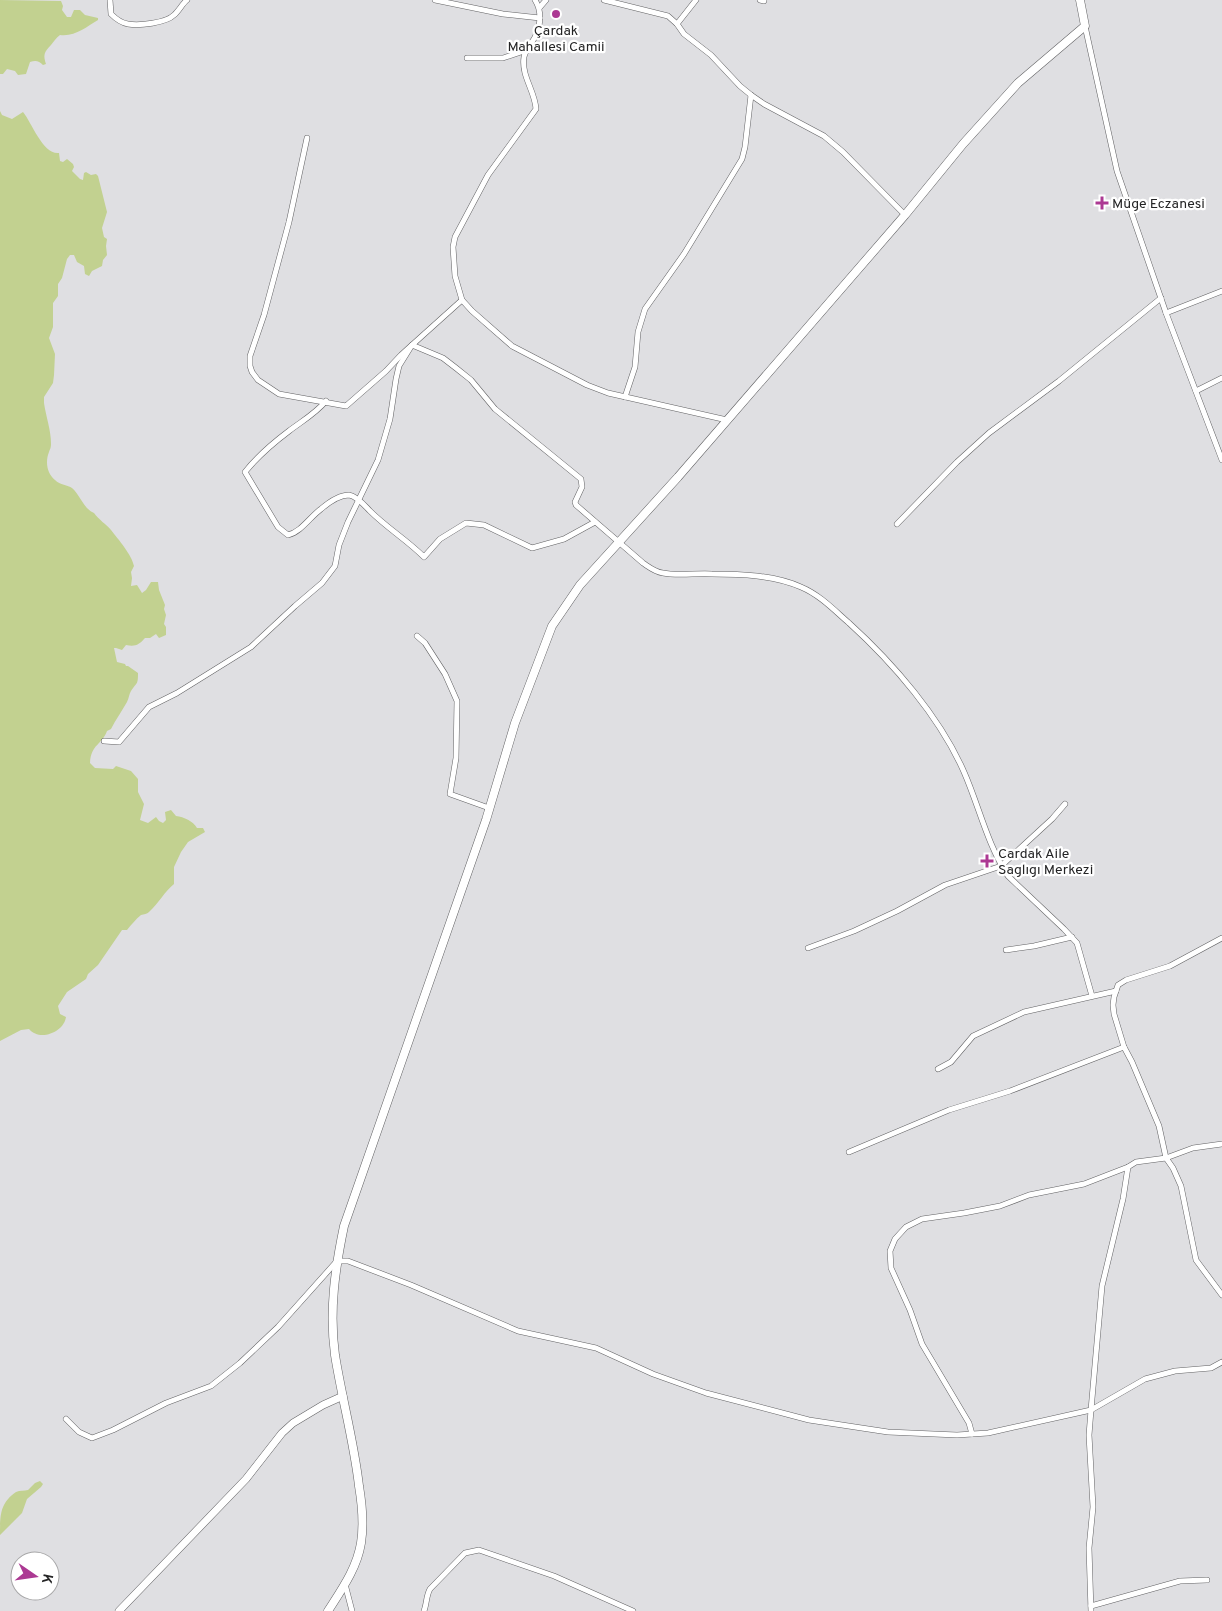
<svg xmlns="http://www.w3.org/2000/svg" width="1222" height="1611" font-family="Overpass,sans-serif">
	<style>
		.green { fill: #c2d190 }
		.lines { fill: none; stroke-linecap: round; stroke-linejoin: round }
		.minor-casing { stroke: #626264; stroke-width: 6 }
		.tertiary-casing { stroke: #626264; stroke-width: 8 }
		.secondary-casing { stroke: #626264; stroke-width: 9 }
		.minor { stroke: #fff; stroke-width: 5 }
		.tertiary { stroke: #fff; stroke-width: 7 }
		.secondary { stroke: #fff; stroke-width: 8 }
		.poi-dot { fill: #ac3993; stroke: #fff; stroke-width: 2 }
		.labels { text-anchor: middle; stroke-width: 4.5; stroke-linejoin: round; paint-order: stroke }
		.poi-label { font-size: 14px; fill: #242425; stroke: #fff; text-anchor: start }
	</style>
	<rect width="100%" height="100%" fill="#dfdfe2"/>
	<!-- green -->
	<g class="green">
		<path d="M0,0L61,1L63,6L62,10L67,17H71L74,10H80L85,15L98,18V20C86,27 75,37 60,35C56,38 54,41 51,45C44,52 43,55 46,64L43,65C39,61 36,60 30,62L26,74L18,75L15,71L7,69L3,74H0Z"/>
		<path d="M0,111L2,115L12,119L23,112C32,123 43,155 59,153L60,161L63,162L67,159L73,164L74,167L72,171L80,179L83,180L84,173L86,172L91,175L96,174L98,176L107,212L102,228L104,237L107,239L106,246L107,255L103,260L102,266L92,271L89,276L85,274L84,266L77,262L74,255H70L67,259L62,278L58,284V296L53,303V327L49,338L55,354L54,375L53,383L44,397V403C46,417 51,430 51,444C51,448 50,449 49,452C45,462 47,473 55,480C60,485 68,485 72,488C80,495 84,509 94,513C99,520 106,524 111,530C118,539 132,555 134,566L131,572L132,578L131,586L137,585L142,593L146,590L151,582H158L159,590L165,605L164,609L166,615L164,624L166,627V635L159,638L156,634L150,638H145C139,645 135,647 126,645L122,650L116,648H114L117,662L125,664L126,666H128L138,673C138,685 137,682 131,691C129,694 129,698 127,702C122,711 116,719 111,729L107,731C102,745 91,744 90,763L95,768L113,769L116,766L131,771L138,779V792L144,804L140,820L148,823L156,817L159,821L163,823L166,820L165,812L171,810L176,816C184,817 193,821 197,828H203L205,832L188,842L181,852L174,867V884C165,891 158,904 149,912C147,914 144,914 141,915C136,919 131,925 127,930H122L98,965L88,974L86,979L67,992L58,1006L60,1014L66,1017C64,1032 40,1042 29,1029L21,1030L0,1041Z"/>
		<path d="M40,1481L43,1484L41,1487L27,1499L22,1513L0,1535C0,1515 0,1503 16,1492C20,1490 24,1491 28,1490L35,1483Z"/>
	</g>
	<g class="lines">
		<defs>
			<g id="minor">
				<path d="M110,0L111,14C116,19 121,23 128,24C139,26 166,23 174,15C179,11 182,4 187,0"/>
				<polyline points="435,0 503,14 540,18"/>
				<path d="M535,0C542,11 541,25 535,37C532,43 525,50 524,57C521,76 535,91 536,109L488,175L455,237L453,247L455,276L462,300L472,311L512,346L587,385L608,393L727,420"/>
				<polyline points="604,0 668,16 677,24 684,34 711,55 740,86 751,95 764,104 824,136 843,152 905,215"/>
				<polyline points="760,0 764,1"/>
				<polyline points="540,7 546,0"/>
				<polyline points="677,24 696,0"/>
				<polyline points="1085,26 1117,171 1166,313 1222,460"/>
				<polyline points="467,58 503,58 527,50"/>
				<path d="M307,138L289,222L264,315L250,356V366L252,372L258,380L279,394L346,406L386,371L401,355L412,345L443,358L456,368L471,380L495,409L581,479L582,487L575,502L576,505L643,563C649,567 655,572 663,573C676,576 697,573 712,574C740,574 774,575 801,587C820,595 834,610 849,623C893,663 940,717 964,772C979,806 987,844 1008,876L1064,929L1077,943L1092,996"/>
				<polyline points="1166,313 1222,291"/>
				<polyline points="1196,391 1222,378"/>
				<polyline points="625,397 635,367 638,332 645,309 684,254 742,159 745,147 751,95"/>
				<path d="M326,401C315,414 302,421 289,431C273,443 257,457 245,472L278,527L288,535C301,532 310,517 321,509C328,503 339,495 349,495C357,496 365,506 370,511C387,528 407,540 424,557L440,539L466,523L484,525L532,548L564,539L595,522"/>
				<polyline points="897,524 957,462 989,433 1059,381 1161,298"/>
				<polyline points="417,636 425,643 445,674 457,701 456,758 450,794 489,808"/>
				<polyline points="104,741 119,742 149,707 177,693 251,647 295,606 322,583 335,566 339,545 348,522 378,460 390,419 396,379 399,366 412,345 462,300"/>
				<polyline points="1222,938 1170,966 1126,980 1118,985 1114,997 1113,1005 1114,1014 1124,1047 1132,1062 1159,1126 1166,1158 1173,1168 1181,1186 1196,1260 1222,1295"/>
				<polyline points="808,948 854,931 897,911 945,885 1001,866 1052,819 1065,804"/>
				<polyline points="1006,950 1034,946 1072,937"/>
				<polyline points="938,1069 951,1062 973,1036 1024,1012 1116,991"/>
				<polyline points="849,1152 949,1110 1010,1091 1124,1047"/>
				<polyline points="66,1419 79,1432 92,1438 113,1430 166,1403 211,1386 240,1363 278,1327 337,1261 348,1261 411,1285 518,1331 596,1348 653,1374 706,1393 809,1420 888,1432 957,1435 988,1433 1091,1410 1145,1379 1175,1371 1211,1368 1222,1362"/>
				<polyline points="972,1434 969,1423 922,1344 910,1310 891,1268 890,1251 895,1239 906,1227 922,1219 964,1213 1000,1206 1029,1195 1084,1184 1128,1167"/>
				<polyline points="345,1584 352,1611"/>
				<polyline points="1091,1606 1180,1581 1207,1580"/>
				<path d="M424,1611C427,1603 426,1596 430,1589L465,1553L479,1550L554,1576L633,1611"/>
				<polyline points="1091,1611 1089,1548 1093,1507 1089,1435 1091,1410 1102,1286 1123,1199 1128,1167 1136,1162 1166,1158 1193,1148 1222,1144"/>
			</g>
			<polyline id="tertiary" points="119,1611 246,1479 282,1433 293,1423 323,1405 343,1396"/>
			<path id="secondary" d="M328,1611C342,1589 357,1568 361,1543C364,1524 362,1504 359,1486C354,1442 342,1399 335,1355C329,1311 335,1269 344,1226L486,820L515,723L552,626L580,585L678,477L905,215L963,144L1018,83L1085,26L1080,0"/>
		</defs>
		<!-- minor casing -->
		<use href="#minor" class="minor-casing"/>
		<!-- tertiary casing -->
		<use href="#tertiary" class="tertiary-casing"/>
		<!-- secondary casing -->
		<use href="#secondary" class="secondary-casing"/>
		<!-- minor -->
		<use href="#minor" class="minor"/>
		<!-- tertiary -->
		<use href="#tertiary" class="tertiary"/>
		<!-- secondary -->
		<use href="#secondary" class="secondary"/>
	</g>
	<!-- markers -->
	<g class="poi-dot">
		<circle cx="556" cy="14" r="5"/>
		<path d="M1099.5 195.5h5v5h5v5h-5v5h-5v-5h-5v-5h5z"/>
		<path d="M984.5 853.5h5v5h5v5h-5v5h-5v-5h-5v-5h5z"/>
	</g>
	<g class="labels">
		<!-- poi labels -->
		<g class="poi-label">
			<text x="556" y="35" text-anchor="middle">Çardak<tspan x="556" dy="16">Mahallesi Camii</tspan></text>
			<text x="1112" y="208">Müge Eczanesi</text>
			<text x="998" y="858">Cardak Aile<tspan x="998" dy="16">Saglıgı Merkezi</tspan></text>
		</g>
	</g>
	<!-- north arrow -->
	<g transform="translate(35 1576) rotate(103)"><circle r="24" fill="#ffffff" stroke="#a7a7a8"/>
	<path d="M0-4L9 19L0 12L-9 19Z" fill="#ac3993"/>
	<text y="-8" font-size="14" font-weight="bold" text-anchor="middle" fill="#242425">K</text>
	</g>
</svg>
